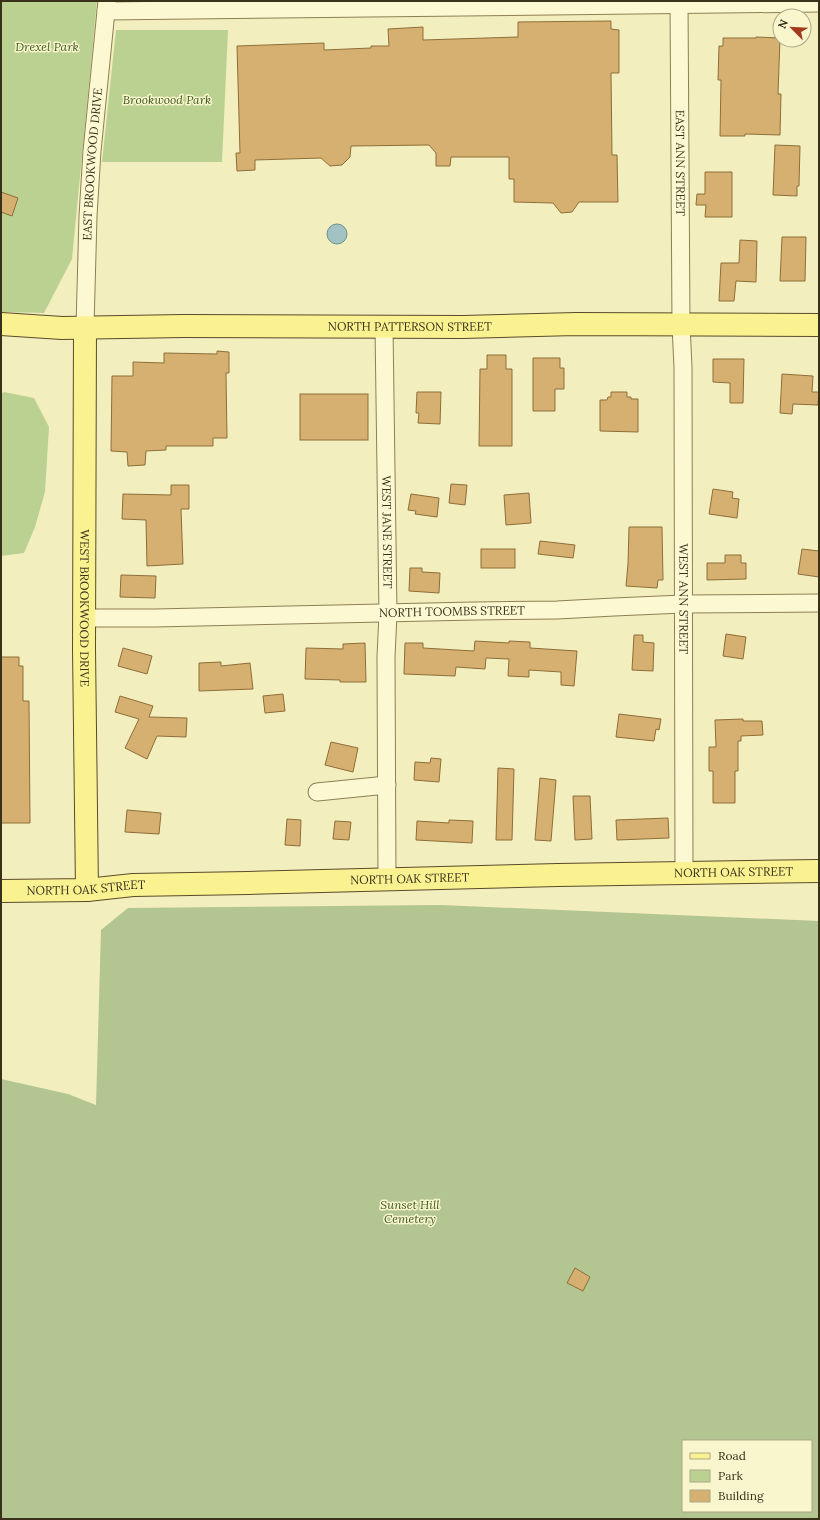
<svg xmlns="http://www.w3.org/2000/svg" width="820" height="1520" font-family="Lora,serif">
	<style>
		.green { fill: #bbd191 }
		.cemetery { fill: #b3c591; fill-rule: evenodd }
		.water { fill: #a2c3c1; stroke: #689291 }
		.building { fill: #d5b070; stroke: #8e6e38 }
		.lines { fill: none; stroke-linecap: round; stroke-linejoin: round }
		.minor-casing { stroke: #8d7f55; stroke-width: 19 }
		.major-casing { stroke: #5a4b2a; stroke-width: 24 }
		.minor { stroke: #fcf9d2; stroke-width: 17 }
		.major { stroke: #faf191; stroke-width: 22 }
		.labels { text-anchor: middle; stroke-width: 3; stroke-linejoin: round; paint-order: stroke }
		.park-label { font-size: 12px; font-style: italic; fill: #3d591f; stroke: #f9f6ce }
		.street-label { font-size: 12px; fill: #3a311b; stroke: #f9f6ce }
	</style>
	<rect width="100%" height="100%" fill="#f2eebe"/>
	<!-- green -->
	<g class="green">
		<polygon points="1,1 97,1 72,259 44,313 1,312"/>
		<polygon points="116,30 228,30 222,162 102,162"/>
		<polygon points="4,392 34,398 49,427 45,492 35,527 24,553 1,556 1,394"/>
	</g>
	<!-- cemetery -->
	<path class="cemetery" d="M441,905L819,921V1519H1V1079L68,1094L96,1105L101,930L128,908ZM683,1441H811V1511H683Z"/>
	<!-- water -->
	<circle class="water" cx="337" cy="234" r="10"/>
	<!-- building -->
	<g class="building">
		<polygon points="611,21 611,29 619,30 619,73 611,73 612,155 617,155 618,202 579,202 572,212 561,213 553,203 514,202 514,179 509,179 509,157 451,157 450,166 436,166 436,153 429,145 351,146 350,157 342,165 330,166 321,158 255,160 255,170 237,171 236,153 240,153 237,46 324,43 324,50 371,48 371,46 389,46 388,29 423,27 423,40 518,37 518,22"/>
		<polygon points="756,37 780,38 778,94 781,94 780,135 745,134 745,136 720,136 721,80 718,80 719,46 723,46 723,38 756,38"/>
		<polygon points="775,145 800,146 799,186 797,186 797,196 773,195"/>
		<polygon points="705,172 732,172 732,217 705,217 706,205 696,205 697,194 705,194"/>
		<polygon points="1,192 18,198 12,216 1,212"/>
		<polygon points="782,237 806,237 805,281 780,281"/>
		<polygon points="740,240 757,241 756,282 736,281 734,301 719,301 721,263 739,263"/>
		<polygon points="217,351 229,352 229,373 226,373 227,438 213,438 213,446 166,446 166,450 146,451 145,465 128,466 127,452 111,451 112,376 133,376 133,362 164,363 164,353 217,354"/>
		<polygon points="487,355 506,355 506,369 512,369 512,446 479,446 480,369 487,369"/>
		<polygon points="533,358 560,358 560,368 564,368 564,389 555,389 555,411 533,411"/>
		<polygon points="713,359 744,359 743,403 730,403 730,383 713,382"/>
		<polygon points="782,374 813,376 812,392 819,392 818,405 793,404 792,414 780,413"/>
		<polygon points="417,392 441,392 440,424 418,423 419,413 416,413"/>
		<polygon points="611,392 627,392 627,397 631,397 631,399 638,399 638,432 600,431 600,400 607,400 608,397 611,397"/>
		<rect x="300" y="394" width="68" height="46"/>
		<polygon points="451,484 467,485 465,505 449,503"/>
		<polygon points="171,485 189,485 189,509 181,509 183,564 147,566 146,520 122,519 123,494 171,495"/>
		<polygon points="713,489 733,492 732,498 739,499 737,518 709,514"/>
		<polygon points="529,493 531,523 506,525 504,495"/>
		<polygon points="411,494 439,498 437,517 415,514 416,511 408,510"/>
		<polygon points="629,527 662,527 663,580 658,580 657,588 626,586 628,564"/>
		<polygon points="540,541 575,545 573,558 538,554"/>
		<rect x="481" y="549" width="34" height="19"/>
		<polygon points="802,549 819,551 819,577 798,574"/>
		<polygon points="725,555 741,555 741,563 746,563 746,579 707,580 707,563 725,563"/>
		<polygon points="410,568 422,568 422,572 440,573 439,593 409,591"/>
		<polygon points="121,575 156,576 155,598 120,597"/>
		<polygon points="726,634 746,637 743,659 723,656"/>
		<polygon points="634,635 643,635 643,642 654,643 653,671 632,670"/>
		<polygon points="475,641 509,643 509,641 530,642 530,648 577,651 574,686 561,685 561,672 529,670 529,677 508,676 509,659 486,658 485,669 456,667 455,676 404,674 405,643 423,643 423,648 474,651"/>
		<polygon points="365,643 366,682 340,682 340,680 305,679 306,648 343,649 343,644"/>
		<polygon points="123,648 152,656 147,674 118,666"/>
		<polygon points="1,657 19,657 19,666 23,666 23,701 29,701 30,823 1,823"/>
		<polygon points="221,662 221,666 250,663 253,689 199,691 199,663"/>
		<polygon points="283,694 285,711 265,713 263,696"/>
		<polygon points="120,696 153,706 149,717 187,718 186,737 157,736 147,759 125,748 139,719 115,712"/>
		<polygon points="619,714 661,719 659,730 656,729 654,741 616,737"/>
		<polygon points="743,719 743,721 762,721 763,735 741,736 741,741 738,741 738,771 735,771 735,803 713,803 713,771 709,771 709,747 716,747 715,720"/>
		<polygon points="331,742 358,748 353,772 325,765"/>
		<polygon points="431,758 441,759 439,782 414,780 415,762 430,763"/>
		<polygon points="498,768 514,769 512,840 496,840"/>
		<polygon points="540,778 556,780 551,841 535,840"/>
		<polygon points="573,796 590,796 592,839 575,840"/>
		<polygon points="127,810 161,813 159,834 125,832"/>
		<polygon points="668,818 669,838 617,840 616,820"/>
		<polygon points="287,819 301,820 300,846 285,845"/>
		<polygon points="449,820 473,821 472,843 416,840 417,821 449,823"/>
		<polygon points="335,821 351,822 349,840 333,839"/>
		<polygon points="575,1268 590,1277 583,1291 567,1283"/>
	</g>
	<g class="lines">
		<defs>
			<g id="minor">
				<path id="s1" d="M679,1L681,325L683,367L684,874"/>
				<polyline points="106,11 819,3"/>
				<path id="s2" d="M85,327L88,216L92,151L107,1"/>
				<path id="s3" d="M384,327L388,614L386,657L387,880"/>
				<path id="s4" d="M84,618H155L475,611L557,610L614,607L683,604L819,603"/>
				<polyline points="317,792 387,785"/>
			</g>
			<g id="major">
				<path id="s5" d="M1,324L62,328L184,326L463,327L576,324L819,325"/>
				<path id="s6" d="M85,327L84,649L87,890"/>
				<path id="s7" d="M1,891L87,890L133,885L248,883L558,875L819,871"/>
			</g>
		</defs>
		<!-- minor casing -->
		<use href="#minor" class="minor-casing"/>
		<!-- major casing -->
		<use href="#major" class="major-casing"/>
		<!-- minor -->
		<use href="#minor" class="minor"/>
		<!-- major -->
		<use href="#major" class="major"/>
	</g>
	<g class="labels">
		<!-- park labels -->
		<g class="park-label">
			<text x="47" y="51">Drexel Park</text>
			<text x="167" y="104">Brookwood Park</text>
			<text x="410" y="1209">Sunset Hill<tspan x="410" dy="14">Cemetery</tspan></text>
		</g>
		<!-- street labels -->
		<g class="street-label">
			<text dy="4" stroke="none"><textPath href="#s1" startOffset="162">EAST ANN STREET</textPath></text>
			<text dy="4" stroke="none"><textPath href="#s2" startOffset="163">EAST BROOKWOOD DRIVE</textPath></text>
			<text dy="4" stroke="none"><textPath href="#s5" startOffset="409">NORTH PATTERSON STREET</textPath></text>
			<text dy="4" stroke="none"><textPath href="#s3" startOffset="205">WEST JANE STREET</textPath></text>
			<text dy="4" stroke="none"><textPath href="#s1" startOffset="598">WEST ANN STREET</textPath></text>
			<text dy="4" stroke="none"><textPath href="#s6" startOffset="281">WEST BROOKWOOD DRIVE</textPath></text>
			<text dy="4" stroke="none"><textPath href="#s4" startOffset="368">NORTH TOOMBS STREET</textPath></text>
			<text dy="4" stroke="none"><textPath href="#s7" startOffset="733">NORTH OAK STREET</textPath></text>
			<text dy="4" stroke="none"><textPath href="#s7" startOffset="409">NORTH OAK STREET</textPath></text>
			<text dy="4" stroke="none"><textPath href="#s7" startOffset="85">NORTH OAK STREET</textPath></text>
		</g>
	</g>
	<!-- border -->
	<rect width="820" height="1520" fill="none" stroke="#3a311b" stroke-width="4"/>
	<!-- legend -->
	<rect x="682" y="1440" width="130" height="72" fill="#f9f6ce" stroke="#ada786"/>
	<rect x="690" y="1453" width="20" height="6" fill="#faf191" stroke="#ada786"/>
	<text x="718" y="1460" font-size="12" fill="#3a311b">Road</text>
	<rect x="690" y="1470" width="20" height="12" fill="#bbd191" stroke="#ada786"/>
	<text x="718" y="1480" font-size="12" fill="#3a311b">Park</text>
	<rect x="690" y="1490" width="20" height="12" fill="#d5b070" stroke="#ada786"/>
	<text x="718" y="1500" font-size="12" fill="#3a311b">Building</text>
	<!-- north arrow -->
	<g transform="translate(792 28) rotate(294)"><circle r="19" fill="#f9f6ce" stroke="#ada786"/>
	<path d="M0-3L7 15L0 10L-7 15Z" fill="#a23b1e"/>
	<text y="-6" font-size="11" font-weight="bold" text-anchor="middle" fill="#3a311b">N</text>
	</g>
</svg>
